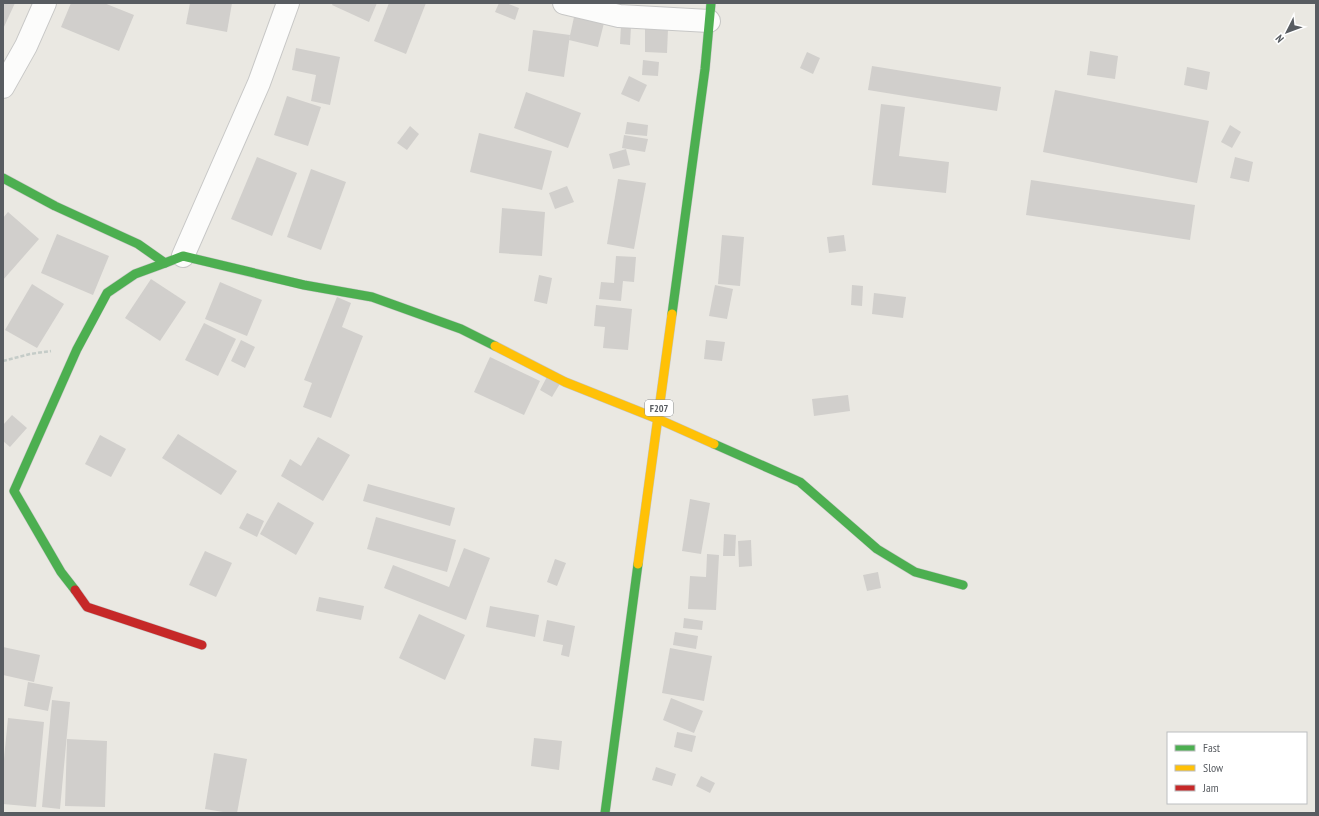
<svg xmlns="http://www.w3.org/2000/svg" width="1319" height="816" font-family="'PT Sans Narrow',sans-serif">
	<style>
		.building { fill: #d1cfcc }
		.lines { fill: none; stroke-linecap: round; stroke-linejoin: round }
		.street-casing { stroke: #c7c7c6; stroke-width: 24 }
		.fast-casing { stroke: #c5c6c4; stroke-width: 10 }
		.slow-casing { stroke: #c5c6c4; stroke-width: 10 }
		.jam-casing { stroke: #c5c6c4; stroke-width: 10 }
		.path { stroke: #c5ccc8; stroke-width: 2.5; stroke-dasharray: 4 2; stroke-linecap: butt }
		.street { stroke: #fcfcfb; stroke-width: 22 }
		.fast { stroke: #4caf50; stroke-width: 9 }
		.slow { stroke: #ffc107; stroke-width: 9 }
		.jam { stroke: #c62828; stroke-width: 9 }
		.labels { text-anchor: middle; stroke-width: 4; stroke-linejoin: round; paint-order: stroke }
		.shield { fill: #fff; stroke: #8a8d90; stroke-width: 1 }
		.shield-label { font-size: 10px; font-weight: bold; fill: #585c61 }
	</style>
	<rect width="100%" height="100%" fill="#eae8e2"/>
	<!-- building -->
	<g class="building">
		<polygon points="3,3 15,3 3,29"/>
		<polygon points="71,3 104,3 134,15 119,51 61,27"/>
		<polygon points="190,3 232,3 227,32 186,24"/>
		<polygon points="333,3 377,3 369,22 332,5"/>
		<polygon points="389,3 426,3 406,54 374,41"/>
		<polygon points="499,3 506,3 519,8 515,20 495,12"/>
		<polygon points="574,17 604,23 598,47 569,40"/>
		<polygon points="621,25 631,26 630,45 620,44"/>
		<polygon points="645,28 668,29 667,53 645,52"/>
		<polygon points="533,30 570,35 564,77 528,71"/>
		<polygon points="296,48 340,57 330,105 311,101 316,75 292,70"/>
		<polygon points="1090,51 1118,56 1115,79 1087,75"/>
		<polygon points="807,52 820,58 813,74 800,68"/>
		<polygon points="643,60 659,62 658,76 642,75"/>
		<polygon points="872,66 1001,87 997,111 868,90"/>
		<polygon points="1187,67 1210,72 1207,90 1184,85"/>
		<polygon points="629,76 647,85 639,102 621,94"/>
		<polygon points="1055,90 1209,121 1197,183 1043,152"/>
		<polygon points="526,92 581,113 568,148 514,128"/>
		<polygon points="287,96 321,107 308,146 274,135"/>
		<polygon points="881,104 905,107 899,156 949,162 946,193 872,185"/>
		<polygon points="627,122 648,125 647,136 625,134"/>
		<polygon points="1230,125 1241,132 1232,148 1221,142"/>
		<polygon points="410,126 419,134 407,150 397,143"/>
		<polygon points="479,133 552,151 542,190 470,172"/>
		<polygon points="624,135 648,139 645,152 622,148"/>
		<polygon points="626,149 630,165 613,169 609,154"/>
		<polygon points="257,157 297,173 272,236 231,219"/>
		<polygon points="1235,157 1253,162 1249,182 1230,178"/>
		<polygon points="311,169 346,182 321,250 287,237"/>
		<polygon points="618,179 646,183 634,249 607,244"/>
		<polygon points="1031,180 1195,205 1190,240 1026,215"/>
		<polygon points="567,186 574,202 555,209 549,193"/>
		<polygon points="502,208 545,212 542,256 499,253"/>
		<polygon points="8,212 39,239 3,280 3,218"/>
		<polygon points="57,234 109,256 93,295 41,273"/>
		<polygon points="722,235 744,237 740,286 718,284"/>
		<polygon points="844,235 846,251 829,253 827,237"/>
		<polygon points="616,256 636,257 634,282 623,281 621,301 599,299 601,282 614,283"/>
		<polygon points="539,275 552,278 547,304 534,301"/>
		<polygon points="151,279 186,302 160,341 125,318"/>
		<polygon points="220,282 262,300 247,336 205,319"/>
		<polygon points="32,284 64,304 37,348 5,330"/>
		<polygon points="715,285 733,289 727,319 709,316"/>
		<polygon points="852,285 863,286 862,306 851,305"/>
		<polygon points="874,293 906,297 903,318 872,314"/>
		<polygon points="337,297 351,303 342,327 363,336 331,418 303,407 312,383 304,380"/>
		<polygon points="596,305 632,309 628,350 603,348 605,327 594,326"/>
		<polygon points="204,323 236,339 218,376 185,360"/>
		<polygon points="241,340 255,347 245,368 231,361"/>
		<polygon points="706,340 725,342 722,361 704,359"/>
		<polygon points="490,357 540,381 524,415 474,392"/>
		<polygon points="548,375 561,382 552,397 540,390"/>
		<polygon points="848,395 850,411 814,416 812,399"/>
		<polygon points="12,415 27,428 10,447 3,441 3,425"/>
		<polygon points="178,434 237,471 221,495 162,458"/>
		<polygon points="100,435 126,449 111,477 85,464"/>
		<polygon points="318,437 350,455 323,501 281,476 290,459 301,466"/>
		<polygon points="368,484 455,508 450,526 363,501"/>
		<polygon points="690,499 710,503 701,554 682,551"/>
		<polygon points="278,502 314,523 296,555 260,534"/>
		<polygon points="247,513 264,521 257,537 239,528"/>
		<polygon points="376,517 456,540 447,572 367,549"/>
		<polygon points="724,534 736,535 735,556 723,556"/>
		<polygon points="751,540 752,566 739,567 738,541"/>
		<polygon points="464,548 490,558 466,620 384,588 393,565 449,587"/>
		<polygon points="205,551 232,563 216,597 189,585"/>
		<polygon points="707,554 719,555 716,610 688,609 690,576 706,577"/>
		<polygon points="555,559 566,563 557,586 547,582"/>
		<polygon points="878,572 881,588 867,591 863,575"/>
		<polygon points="319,597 364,606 361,620 316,611"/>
		<polygon points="490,606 539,615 535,637 486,627"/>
		<polygon points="419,614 465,635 445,680 399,658"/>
		<polygon points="684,618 703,621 702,630 683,628"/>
		<polygon points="547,620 575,626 569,657 561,655 563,645 543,641"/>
		<polygon points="675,632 698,636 696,649 673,645"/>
		<polygon points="3,647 40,655 34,682 3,675"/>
		<polygon points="670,648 712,656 704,701 662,693"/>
		<polygon points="28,682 53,687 48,711 24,706"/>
		<polygon points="671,698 703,711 694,733 663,720"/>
		<polygon points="52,700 70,702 60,809 42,807"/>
		<polygon points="8,718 44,722 36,807 3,804 3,769"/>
		<polygon points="677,732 696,736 692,752 674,747"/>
		<polygon points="534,738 562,741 559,770 531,766"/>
		<polygon points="67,739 107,741 105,807 65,806"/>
		<polygon points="214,753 247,759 237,813 229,813 205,809"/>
		<polygon points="656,767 676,774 672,786 652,780"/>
		<polygon points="701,776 715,783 710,793 696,786"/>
	</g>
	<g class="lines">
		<defs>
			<g id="street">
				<polyline points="564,3 619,16 709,21"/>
				<polyline points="3,87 26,46 45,3"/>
				<polyline points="183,256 259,83 288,3"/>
			</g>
			<g id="fast">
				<polyline points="3,178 55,206 138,244 165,263 183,256 304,285 372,297 461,329 495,346"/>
				<polyline points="672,314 705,69 711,3"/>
				<polyline points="714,444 800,482 877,549 915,572 963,585"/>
				<polyline points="75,590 61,572 14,491 77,349 107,293 135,274 165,263"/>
				<polyline points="605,813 638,564"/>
			</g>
			<g id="slow">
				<polyline points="495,346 565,382 658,419 714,444"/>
				<polyline points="638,564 672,314"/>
			</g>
			<polyline id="jam" points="75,590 87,607 202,645"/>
		</defs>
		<!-- street casing -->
		<use href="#street" class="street-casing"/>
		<!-- fast casing -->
		<use href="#fast" class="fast-casing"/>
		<!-- slow casing -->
		<use href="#slow" class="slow-casing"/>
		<!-- jam casing -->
		<use href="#jam" class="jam-casing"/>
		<!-- path -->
		<polyline class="path" points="3,361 30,354 51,351"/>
		<!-- street -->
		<use href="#street" class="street"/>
		<!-- fast -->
		<use href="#fast" class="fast"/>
		<!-- slow -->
		<use href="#slow" class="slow"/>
		<!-- jam -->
		<use href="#jam" class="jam"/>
	</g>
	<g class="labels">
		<!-- shield labels -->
		<rect class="shield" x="645" y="400" width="28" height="16" rx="3"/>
		<g class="shield-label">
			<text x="659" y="412">F207</text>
		</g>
	</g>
	<!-- border -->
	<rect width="1319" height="816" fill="none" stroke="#585c61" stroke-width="8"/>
	<!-- legend -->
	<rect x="1167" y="732" width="140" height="72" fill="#ffffff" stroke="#bcbec0"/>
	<rect x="1175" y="745" width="20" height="6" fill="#4caf50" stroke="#bcbec0"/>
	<text x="1203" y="752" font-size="12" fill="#585c61">Fast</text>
	<rect x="1175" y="765" width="20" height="6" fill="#ffc107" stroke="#bcbec0"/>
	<text x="1203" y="772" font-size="12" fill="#585c61">Slow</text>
	<rect x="1175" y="785" width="20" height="6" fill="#c62828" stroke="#bcbec0"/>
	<text x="1203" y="792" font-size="12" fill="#585c61">Jam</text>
	<!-- north arrow -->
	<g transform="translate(1287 32) rotate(228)" stroke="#ffffff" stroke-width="3" paint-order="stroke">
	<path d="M0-3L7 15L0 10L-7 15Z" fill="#585c61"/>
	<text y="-6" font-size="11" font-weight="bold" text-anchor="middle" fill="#585c61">N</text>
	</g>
</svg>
